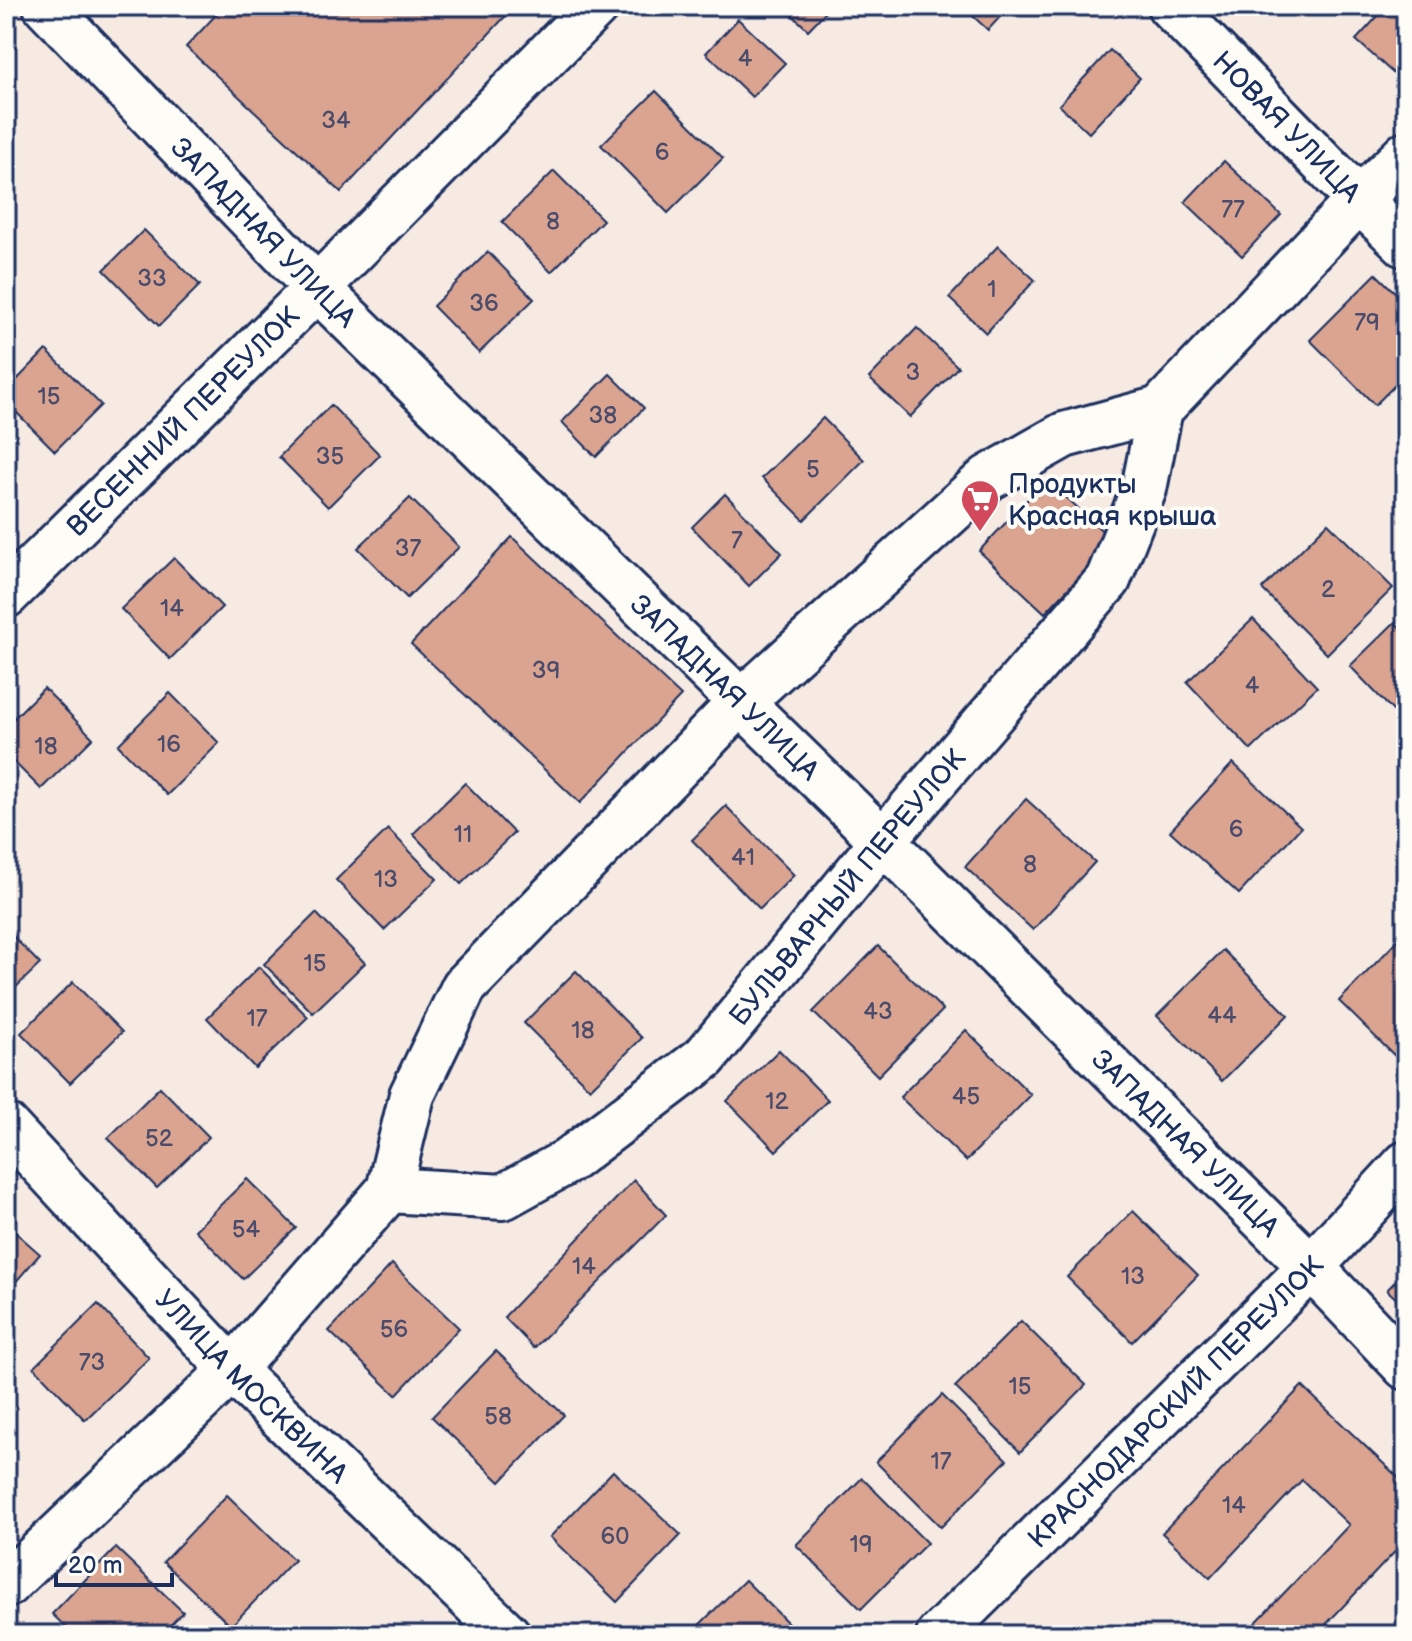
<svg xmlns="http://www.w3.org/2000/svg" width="1412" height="1641" font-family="'Balsamiq Sans',sans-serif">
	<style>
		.building { fill: #daa491; stroke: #1b2f5e; stroke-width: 2 }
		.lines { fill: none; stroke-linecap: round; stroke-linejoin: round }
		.minor-casing { stroke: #1b2f5e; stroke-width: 50 }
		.minor { stroke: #fdfcf7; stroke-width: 44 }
		.labels { text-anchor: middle; stroke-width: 8; stroke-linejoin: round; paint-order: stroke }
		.number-label { font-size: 24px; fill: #4b4c6b }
		.street-label { font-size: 28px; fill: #1b2f5e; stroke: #fdfcf7 }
		.poi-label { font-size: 28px; fill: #1b2f5e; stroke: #fdfcf7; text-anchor: start }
	</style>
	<rect width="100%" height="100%" fill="#f6eae3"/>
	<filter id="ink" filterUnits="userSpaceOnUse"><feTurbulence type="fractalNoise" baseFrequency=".0125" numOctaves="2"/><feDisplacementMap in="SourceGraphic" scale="16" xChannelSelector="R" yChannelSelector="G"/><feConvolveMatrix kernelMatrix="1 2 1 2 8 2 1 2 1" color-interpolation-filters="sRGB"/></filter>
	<g filter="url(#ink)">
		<!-- building -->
		<g class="building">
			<polygon points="224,6 515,6 341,192 186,47"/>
			<polygon points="783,6 831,6 808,30"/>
			<polygon points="962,6 1010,6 988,30"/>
			<polygon points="1387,6 1406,6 1406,79 1403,82 1356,40"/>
			<polygon points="738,19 785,63 752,97 706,53"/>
			<polygon points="1110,50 1140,78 1089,133 1059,105"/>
			<polygon points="656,91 723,158 668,213 601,145"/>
			<polygon points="1224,161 1281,215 1242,256 1185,202"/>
			<polygon points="554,171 603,220 551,272 502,222"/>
			<polygon points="144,230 200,285 159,326 104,270"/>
			<polygon points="998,246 1035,280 986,333 949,298"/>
			<polygon points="488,252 534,299 479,353 433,306"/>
			<polygon points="1376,274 1406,303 1406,374 1375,405 1310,340"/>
			<polygon points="917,328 958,367 910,417 869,378"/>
			<polygon points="46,350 101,405 55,451 6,402 6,391"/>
			<polygon points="610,374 644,408 596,457 562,422"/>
			<polygon points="331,405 380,455 328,507 279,457"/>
			<polygon points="823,418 864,460 804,520 762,478"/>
			<polygon points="1047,479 1113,541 1045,613 979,551"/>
			<polygon points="725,494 782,553 749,586 692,527"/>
			<polygon points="410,498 459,547 407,598 358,548"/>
			<polygon points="1328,523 1393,588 1327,654 1262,589"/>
			<polygon points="512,537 681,696 580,803 411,644"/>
			<polygon points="174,558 222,607 170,659 121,609"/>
			<polygon points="1253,619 1317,687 1251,750 1187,682"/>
			<polygon points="1395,622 1406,634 1406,706 1397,715 1350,666"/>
			<polygon points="44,688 93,738 41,789 6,754 6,726"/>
			<polygon points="170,693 219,743 167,795 118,745"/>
			<polygon points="1233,763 1301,827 1239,894 1170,831"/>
			<polygon points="465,783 514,833 461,884 413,834"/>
			<polygon points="1026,799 1095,862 1033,930 965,867"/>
			<polygon points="726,806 794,875 760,909 692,840"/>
			<polygon points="388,829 437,879 384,930 336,880"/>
			<polygon points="316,913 365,963 313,1013 264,964"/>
			<polygon points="6,929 40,964 6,997"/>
			<polygon points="1404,934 1406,936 1406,1063 1404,1065 1339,1001"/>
			<polygon points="878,946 943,1010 878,1076 813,1012"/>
			<polygon points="1223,950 1288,1015 1222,1081 1157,1016"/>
			<polygon points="259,967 308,1017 255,1068 207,1018"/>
			<polygon points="576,971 642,1038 590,1089 524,1023"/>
			<polygon points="73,982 122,1032 70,1083 21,1033"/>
			<polygon points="966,1030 1031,1095 966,1161 900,1097"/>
			<polygon points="779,1050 828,1100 776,1151 727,1101"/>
			<polygon points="160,1087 209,1137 157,1188 108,1138"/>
			<polygon points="247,1179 296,1228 243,1279 195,1230"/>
			<polygon points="634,1180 666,1215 534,1348 504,1317"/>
			<polygon points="1133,1211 1198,1275 1132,1342 1067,1277"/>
			<polygon points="6,1224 40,1254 6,1293"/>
			<polygon points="392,1264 459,1328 396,1395 329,1331"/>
			<polygon points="1406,1270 1406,1308 1387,1290"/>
			<polygon points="98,1304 149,1358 85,1420 34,1367"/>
			<polygon points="1021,1321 1086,1385 1020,1452 955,1387"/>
			<polygon points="496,1351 564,1415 500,1482 432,1417"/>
			<polygon points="1302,1386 1406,1485 1406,1540 1316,1635 1244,1635 1349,1525 1302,1480 1210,1578 1162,1533"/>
			<polygon points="942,1395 1007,1460 941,1527 876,1462"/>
			<polygon points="613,1471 681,1535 617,1602 550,1537"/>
			<polygon points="862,1478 927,1543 861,1609 796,1545"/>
			<polygon points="227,1495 294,1560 231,1626 163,1562"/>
			<polygon points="116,1548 183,1612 161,1635 74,1635 52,1614"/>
			<polygon points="745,1580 800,1635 689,1635"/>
		</g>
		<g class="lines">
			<defs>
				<g id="minor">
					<path id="s1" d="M46,6L317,288L883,841L1311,1267L1406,1367"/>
					<path id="s2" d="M1170,6L1359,200L1406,245"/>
					<path id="s3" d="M6,595L317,288L596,6"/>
					<path id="s4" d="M6,1126L232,1370L508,1635"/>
					<path id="s5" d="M389,1190L503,1197L568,1161L705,1057L883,841L1108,580L1144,489L1160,409"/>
					<polyline points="6,1585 232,1370 389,1190 412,1095 464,987 741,702 988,478 1064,435 1160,409 1359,200 1406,154"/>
					<path id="s6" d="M939,1635L1311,1267L1406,1164"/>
				</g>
			</defs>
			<!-- minor casing -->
			<use href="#minor" class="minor-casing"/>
			<!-- minor -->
			<use href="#minor" class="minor"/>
		</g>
	</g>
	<!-- icons -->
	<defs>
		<symbol id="supermarket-pin" viewBox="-11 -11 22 30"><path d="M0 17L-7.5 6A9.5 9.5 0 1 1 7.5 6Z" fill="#d1495b" stroke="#fdfcf7"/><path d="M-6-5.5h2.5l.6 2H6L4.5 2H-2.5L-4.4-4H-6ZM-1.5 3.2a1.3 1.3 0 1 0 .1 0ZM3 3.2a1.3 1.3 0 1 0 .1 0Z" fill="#fff"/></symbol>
	</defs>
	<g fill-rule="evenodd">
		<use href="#supermarket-pin" x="958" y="477" width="44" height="60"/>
	</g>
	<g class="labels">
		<!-- number labels -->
		<g class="number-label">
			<text x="745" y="66">4</text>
			<text x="336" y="128">34</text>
			<text x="662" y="160">6</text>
			<text x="1233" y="217">77</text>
			<text x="553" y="229">8</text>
			<text x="152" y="286">33</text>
			<text x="992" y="297">1</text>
			<text x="484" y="311">36</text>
			<text x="1367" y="330">79</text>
			<text x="913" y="380">3</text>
			<text x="49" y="404">15</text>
			<text x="603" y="423">38</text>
			<text x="330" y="464">35</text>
			<text x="813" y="477">5</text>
			<text x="737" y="548">7</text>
			<text x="408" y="556">37</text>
			<text x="1328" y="597">2</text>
			<text x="172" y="616">14</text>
			<text x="546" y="678">39</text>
			<text x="1252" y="693">4</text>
			<text x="169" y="752">16</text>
			<text x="46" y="754">18</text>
			<text x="1236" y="837">6</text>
			<text x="463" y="842">11</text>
			<text x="743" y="865">41</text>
			<text x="1030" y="872">8</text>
			<text x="386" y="887">13</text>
			<text x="315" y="971">15</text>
			<text x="878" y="1019">43</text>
			<text x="1222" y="1023">44</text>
			<text x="257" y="1026">17</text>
			<text x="583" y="1038">18</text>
			<text x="966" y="1104">45</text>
			<text x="777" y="1109">12</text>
			<text x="159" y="1146">52</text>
			<text x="246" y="1237">54</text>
			<text x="584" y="1274">14</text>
			<text x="1133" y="1284">13</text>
			<text x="394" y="1337">56</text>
			<text x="92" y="1370">73</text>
			<text x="1020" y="1394">15</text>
			<text x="498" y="1424">58</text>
			<text x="941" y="1469">17</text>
			<text x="1234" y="1513">14</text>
			<text x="615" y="1544">60</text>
			<text x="861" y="1552">19</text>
		</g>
		<!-- street labels -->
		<g class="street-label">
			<text dy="10" stroke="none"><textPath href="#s2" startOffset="168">НОВАЯ УЛИЦА</textPath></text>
			<text dy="10" stroke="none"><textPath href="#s1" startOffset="314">ЗАПАДНАЯ УЛИЦА</textPath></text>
			<text dy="10" stroke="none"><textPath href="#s3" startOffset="248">ВЕСЕННИЙ ПЕРЕУЛОК</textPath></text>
			<text dy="10" stroke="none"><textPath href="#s1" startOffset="962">ЗАПАДНАЯ УЛИЦА</textPath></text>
			<text dy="10" stroke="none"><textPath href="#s5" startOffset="582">БУЛЬВАРНЫЙ ПЕРЕУЛОК</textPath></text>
			<text dy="10" stroke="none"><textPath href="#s1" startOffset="1610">ЗАПАДНАЯ УЛИЦА</textPath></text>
			<text dy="10" stroke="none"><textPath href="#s4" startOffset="358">УЛИЦА МОСКВИНА</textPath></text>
			<text dy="10" stroke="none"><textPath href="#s6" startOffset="332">КРАСНОДАРСКИЙ ПЕРЕУЛОК</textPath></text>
		</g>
		<!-- poi labels -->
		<g class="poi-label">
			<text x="1008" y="493">Продукты<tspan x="1008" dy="32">Красная крыша</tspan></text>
		</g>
	</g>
	<!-- margin -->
	<rect width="1412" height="1641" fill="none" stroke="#fdfcf7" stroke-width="32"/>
	<rect x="16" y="16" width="1380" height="1609" fill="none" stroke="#1b2f5e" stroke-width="3" filter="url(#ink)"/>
	<!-- scale -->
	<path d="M56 1573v12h116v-12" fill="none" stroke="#1b2f5e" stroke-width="4"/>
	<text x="68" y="1573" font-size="24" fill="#1b2f5e" stroke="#fdfcf7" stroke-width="6" paint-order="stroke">20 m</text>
</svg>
